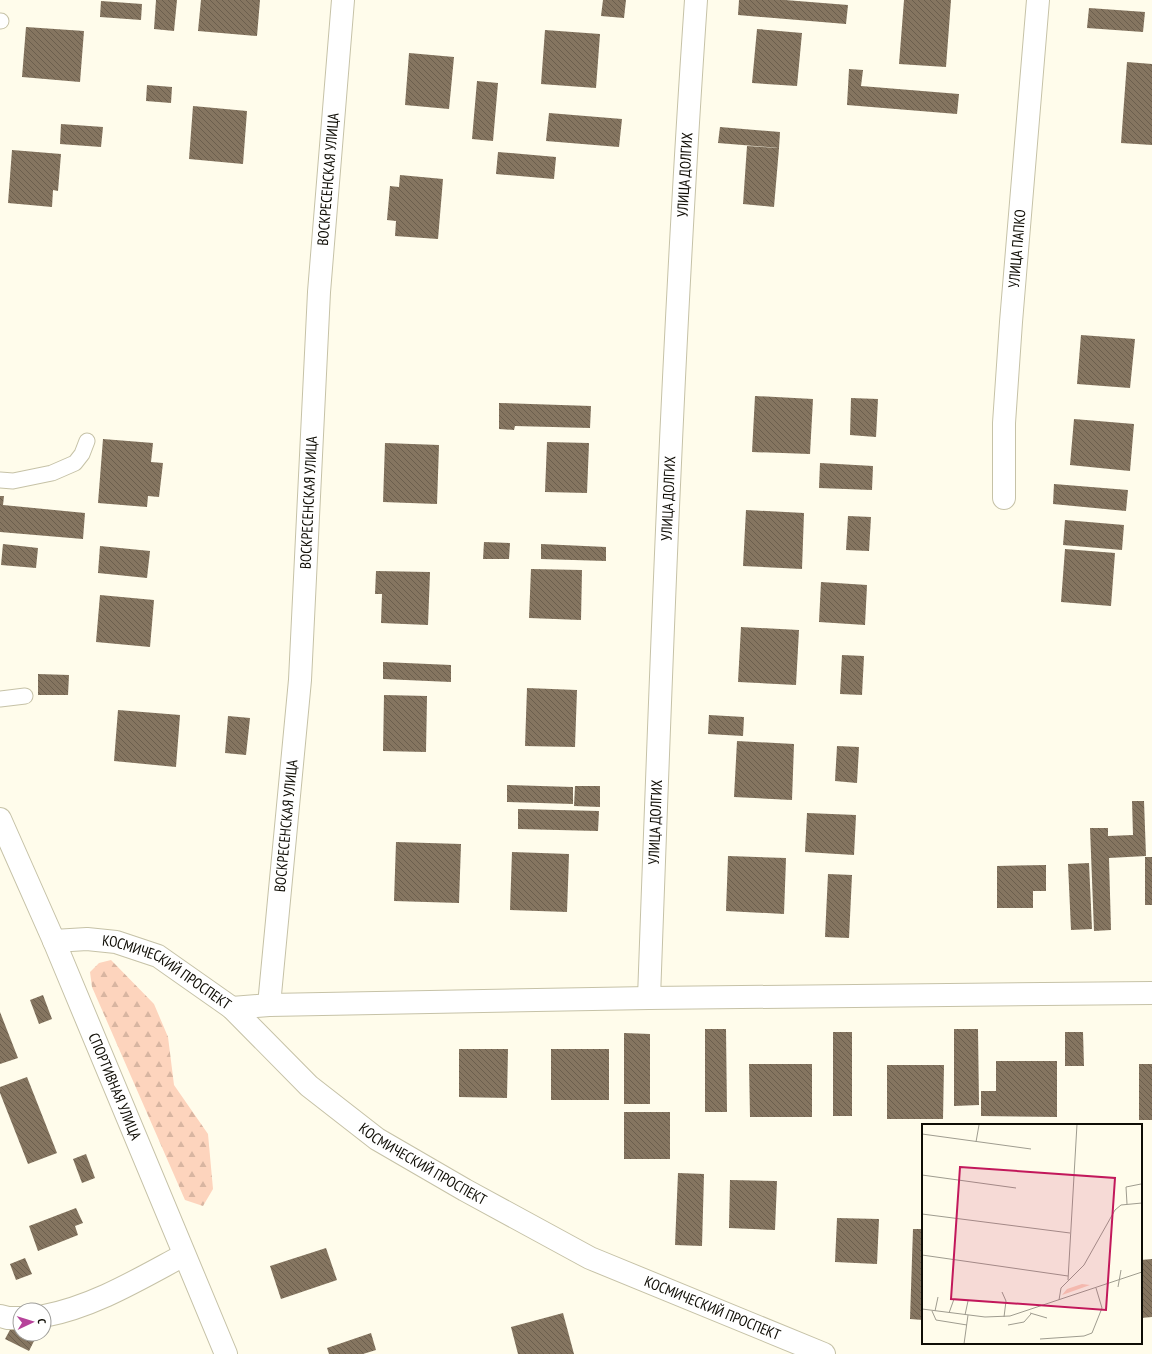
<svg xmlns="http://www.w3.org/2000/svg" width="1152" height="1354" font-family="'PT Sans Narrow',sans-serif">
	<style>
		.forest { fill: url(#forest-firs) }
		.building { fill: url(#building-back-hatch) }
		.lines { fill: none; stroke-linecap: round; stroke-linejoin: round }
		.lane-casing { stroke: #c6c2a7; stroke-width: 17 }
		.street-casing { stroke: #c6c2a7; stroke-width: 24 }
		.secondary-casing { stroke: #c6c2a7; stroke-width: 24 }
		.lane { stroke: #fff; stroke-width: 15 }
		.street { stroke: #fff; stroke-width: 22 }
		.secondary { stroke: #fff; stroke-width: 22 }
		.labels { text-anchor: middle; stroke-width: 3; stroke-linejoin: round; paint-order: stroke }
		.street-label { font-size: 15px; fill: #0f0d05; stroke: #fff }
		.inset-road { fill: none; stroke: #9f9c8f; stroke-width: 1 }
		.view { fill: #c2185b; fill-opacity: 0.15; stroke: #c2185b; stroke-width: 2 }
		.inset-edge { fill: none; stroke: #0f0d05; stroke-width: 2 }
	</style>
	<defs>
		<pattern id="forest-firs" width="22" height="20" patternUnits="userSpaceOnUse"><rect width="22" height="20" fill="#fdd4bd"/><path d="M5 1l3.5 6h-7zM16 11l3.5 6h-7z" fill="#d8b5a1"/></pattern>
		<pattern id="building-back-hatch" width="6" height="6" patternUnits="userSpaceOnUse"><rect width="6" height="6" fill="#857560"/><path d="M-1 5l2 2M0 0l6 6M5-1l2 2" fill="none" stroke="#6b5e4d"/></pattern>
	</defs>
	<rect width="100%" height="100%" fill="#fffceb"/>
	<!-- forest -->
	<polygon class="forest" points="111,960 154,1004 168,1037 174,1085 208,1134 213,1189 203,1206 185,1200 92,987 90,972 99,963"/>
	<!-- building -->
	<g class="building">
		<polygon points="156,0 177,0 174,31 154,29"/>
		<polygon points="201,0 260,0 257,36 198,31"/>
		<polygon points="603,0 626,0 624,18 601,16"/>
		<polygon points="739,0 785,0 848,5 846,24 738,15"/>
		<polygon points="904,0 951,0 946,67 899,64"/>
		<polygon points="101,1 142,4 141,20 100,17"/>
		<polygon points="1089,8 1145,12 1143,32 1087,28"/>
		<polygon points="26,27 84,31 80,82 22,77"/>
		<polygon points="757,29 802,33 797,86 752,83"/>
		<polygon points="545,30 600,34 596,88 541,84"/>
		<polygon points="409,53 454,57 449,109 405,105"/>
		<polygon points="1127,62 1152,64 1152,145 1121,143"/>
		<polygon points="849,69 863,70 861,86 959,94 957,114 847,105"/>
		<polygon points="477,81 498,83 493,141 472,139"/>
		<polygon points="147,85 172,87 171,103 146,101"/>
		<polygon points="193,106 247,111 243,164 189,159"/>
		<polygon points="549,113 622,119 619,147 546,141"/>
		<polygon points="61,124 103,127 101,147 60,144"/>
		<polygon points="720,127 780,132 779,148 718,143"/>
		<polygon points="747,146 779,148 774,207 743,204"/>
		<polygon points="12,150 61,154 58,191 53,190 52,207 8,203"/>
		<polygon points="498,152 556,157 554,179 496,174"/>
		<polygon points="400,175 443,179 438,239 395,236 396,221 387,220 390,186 399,187"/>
		<polygon points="1081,335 1135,339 1130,388 1077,384"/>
		<polygon points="755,396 813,399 810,454 752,452"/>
		<polygon points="851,398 878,399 876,437 850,435"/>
		<polygon points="499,403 591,406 590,428 515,426 514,430 499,429"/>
		<polygon points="1074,419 1134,424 1130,471 1070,465"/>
		<polygon points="103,439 153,443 151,462 163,463 159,497 148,496 147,507 98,503"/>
		<polygon points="547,442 589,443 587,493 545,492"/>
		<polygon points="385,443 439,445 437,504 383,502"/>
		<polygon points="820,463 873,466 872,490 819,488"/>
		<polygon points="1054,484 1128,490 1126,511 1053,504"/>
		<polygon points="0,496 4,496 3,505 85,513 83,539 0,532"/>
		<polygon points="746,510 804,513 802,569 743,566"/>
		<polygon points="848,516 871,517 869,551 846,550"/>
		<polygon points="1065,520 1124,525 1122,550 1063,545"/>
		<polygon points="484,542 510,543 509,559 483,559"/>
		<polygon points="3,544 38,548 36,568 1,565"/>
		<polygon points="541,544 606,547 606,561 541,559"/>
		<polygon points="100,546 150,551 147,578 98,573"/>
		<polygon points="1065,549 1115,553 1111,606 1061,602"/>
		<polygon points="531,569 582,570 581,620 529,618"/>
		<polygon points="376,571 430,572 428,625 381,623 382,594 375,594"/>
		<polygon points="821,582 867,585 865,625 819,622"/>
		<polygon points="100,595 154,600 150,647 96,642"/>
		<polygon points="741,627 799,630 796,685 738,682"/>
		<polygon points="842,655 864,656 862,695 840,694"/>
		<polygon points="383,662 451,665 451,682 383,679"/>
		<polygon points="38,674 69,675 68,695 38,695"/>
		<polygon points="527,688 577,690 575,747 525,746"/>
		<polygon points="384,695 427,696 426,752 383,751"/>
		<polygon points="118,710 180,715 176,767 114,761"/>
		<polygon points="709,715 744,717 743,736 708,734"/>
		<polygon points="228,716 250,718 246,755 225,753"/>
		<polygon points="737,741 794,744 792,800 734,797"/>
		<polygon points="837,746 859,747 857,783 835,781"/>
		<polygon points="507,785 573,787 573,804 507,802"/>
		<polygon points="575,786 600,786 600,807 574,806"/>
		<polygon points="1132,801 1144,801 1146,856 1109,858 1111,930 1094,931 1090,828 1108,828 1108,836 1133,835"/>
		<polygon points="518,809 599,811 598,831 518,829"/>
		<polygon points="807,813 856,815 854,855 805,852"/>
		<polygon points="396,842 461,844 459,903 394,901"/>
		<polygon points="512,852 569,854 567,912 510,910"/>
		<polygon points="728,856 786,858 784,914 726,911"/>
		<rect x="1145" y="857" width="7" height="48"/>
		<polygon points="1089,863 1092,929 1071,930 1068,864"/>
		<polygon points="1046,865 1046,891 1033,891 1033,908 997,908 997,866"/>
		<polygon points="828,874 852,875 849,938 825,937"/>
		<polygon points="43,995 52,1019 39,1024 30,1000"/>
		<polygon points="0,1012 18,1058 0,1064"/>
		<polygon points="705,1029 726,1029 727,1112 705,1112"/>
		<polygon points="954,1029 978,1029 979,1105 954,1106"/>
		<rect x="833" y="1032" width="19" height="84"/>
		<polygon points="1065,1032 1083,1032 1084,1066 1065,1066"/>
		<polygon points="624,1033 650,1034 650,1104 624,1104"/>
		<polygon points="459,1049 508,1049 507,1098 459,1097"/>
		<rect x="551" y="1049" width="58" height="51"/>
		<polygon points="996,1061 1057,1061 1057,1117 981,1116 981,1091 996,1091"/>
		<polygon points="749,1064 812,1064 812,1117 750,1117"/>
		<rect x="1139" y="1064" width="13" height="56"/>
		<polygon points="887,1065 944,1065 943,1119 887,1119"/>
		<polygon points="27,1077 57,1153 28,1164 0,1093 0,1087"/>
		<rect x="624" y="1112" width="46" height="47"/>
		<polygon points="86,1154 95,1178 82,1183 73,1159"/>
		<polygon points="678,1173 704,1174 702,1246 675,1245"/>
		<polygon points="730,1180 777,1181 775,1230 729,1228"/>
		<polygon points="76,1208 83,1223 75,1226 78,1235 38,1251 29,1226"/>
		<polygon points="837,1218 879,1219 877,1264 835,1262"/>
		<polygon points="913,1229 923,1229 923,1320 910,1319"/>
		<polygon points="326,1248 337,1280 281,1299 270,1266"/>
		<polygon points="25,1258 32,1274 16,1280 10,1264"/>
		<polygon points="1152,1259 1152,1317 1141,1318 1141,1260"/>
		<polygon points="563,1313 574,1354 518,1354 511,1327"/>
		<polygon points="12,1326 20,1330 20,1334 30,1334 36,1337 29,1351 5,1339"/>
		<polygon points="371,1333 376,1350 363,1354 329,1354 327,1348"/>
	</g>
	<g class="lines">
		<defs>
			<g id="lane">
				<polyline points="0,21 1,21"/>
				<polyline points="0,480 13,481 52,473 75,463 82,454 87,441"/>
				<polyline points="0,699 25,696"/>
			</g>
			<g id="street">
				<path id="s1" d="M1004,498V423L1011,322L1038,0"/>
				<path id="s2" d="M54,941L87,939L116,942L158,956L232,1008L309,1086L377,1139L465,1190L590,1258L824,1354"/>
				<path id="s3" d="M649,998C661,665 673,332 696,0"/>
				<path id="s4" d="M269,1005L300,680L319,292L343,0"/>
				<polyline points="232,1008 269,1005 649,998 1152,993"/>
				<polyline points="0,1316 8,1318 20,1318"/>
				<path d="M44,1316C95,1306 139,1279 184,1255"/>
			</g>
			<g id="secondary">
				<path id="s5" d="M0,819L54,941L226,1354"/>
			</g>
		</defs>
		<!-- lane casing -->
		<use href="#lane" class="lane-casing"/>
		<!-- street casing -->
		<use href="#street" class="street-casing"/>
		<!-- secondary casing -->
		<use href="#secondary" class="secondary-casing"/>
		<!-- lane -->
		<use href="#lane" class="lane"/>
		<!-- street -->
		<use href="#street" class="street"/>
		<!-- secondary -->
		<use href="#secondary" class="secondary"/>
	</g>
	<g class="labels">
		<!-- street labels -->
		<g class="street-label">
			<text dy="5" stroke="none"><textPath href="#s3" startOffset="824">УЛИЦА ДОЛГИХ</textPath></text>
			<text dy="5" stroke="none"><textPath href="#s4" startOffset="828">ВОСКРЕСЕНСКАЯ УЛИЦА</textPath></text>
			<text dy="5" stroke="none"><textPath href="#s1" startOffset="250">УЛИЦА ПАПКО</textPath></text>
			<text dy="5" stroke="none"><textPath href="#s3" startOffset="500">УЛИЦА ДОЛГИХ</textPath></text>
			<text dy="5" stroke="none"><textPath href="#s4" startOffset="504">ВОСКРЕСЕНСКАЯ УЛИЦА</textPath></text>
			<text dy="5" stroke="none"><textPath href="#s3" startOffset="176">УЛИЦА ДОЛГИХ</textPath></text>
			<text dy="5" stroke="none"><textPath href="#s4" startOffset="180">ВОСКРЕСЕНСКАЯ УЛИЦА</textPath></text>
			<text dy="5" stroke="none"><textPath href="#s2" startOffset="121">КОСМИЧЕСКИЙ ПРОСПЕКТ</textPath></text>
			<text dy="5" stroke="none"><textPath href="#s5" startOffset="291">СПОРТИВНАЯ УЛИЦА</textPath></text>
			<text dy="5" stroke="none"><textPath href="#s2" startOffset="445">КОСМИЧЕСКИЙ ПРОСПЕКТ</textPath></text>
			<text dy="5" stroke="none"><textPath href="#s2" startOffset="769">КОСМИЧЕСКИЙ ПРОСПЕКТ</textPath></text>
		</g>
	</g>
	<!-- overview -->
	<g transform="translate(922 1124)">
		<rect width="220" height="220" fill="#fffceb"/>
		<path d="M160,160L168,161L140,171L145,165Z" fill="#fdd4bd"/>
		<path class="inset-road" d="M0,10L109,25M54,18L57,1M0,51L94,64M205,80L204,63L219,60M0,90L148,109M0,131L146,152M146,156L155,0M196,163L199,146M80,168L84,177L82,193M137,176L139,164L162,141L193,86L199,81L220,79M0,185L63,193L88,192L220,148M10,187L14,196L45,201M13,187L16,173M27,189L32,175M108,189L125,194M43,191L46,177M86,201L102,198L109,190M118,215L162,212L170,209L180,184L174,164M42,220L46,191"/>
		<path class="view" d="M38,43L193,54L184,186L29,175Z"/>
		<rect width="220" height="220" class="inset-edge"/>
	</g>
	<!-- north arrow -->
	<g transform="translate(32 1322) rotate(86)"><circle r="19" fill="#ffffff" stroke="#9f9e9b"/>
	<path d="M0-3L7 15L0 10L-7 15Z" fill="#b6429a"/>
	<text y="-6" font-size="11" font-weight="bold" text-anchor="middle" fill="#0f0d05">С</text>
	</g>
</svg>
